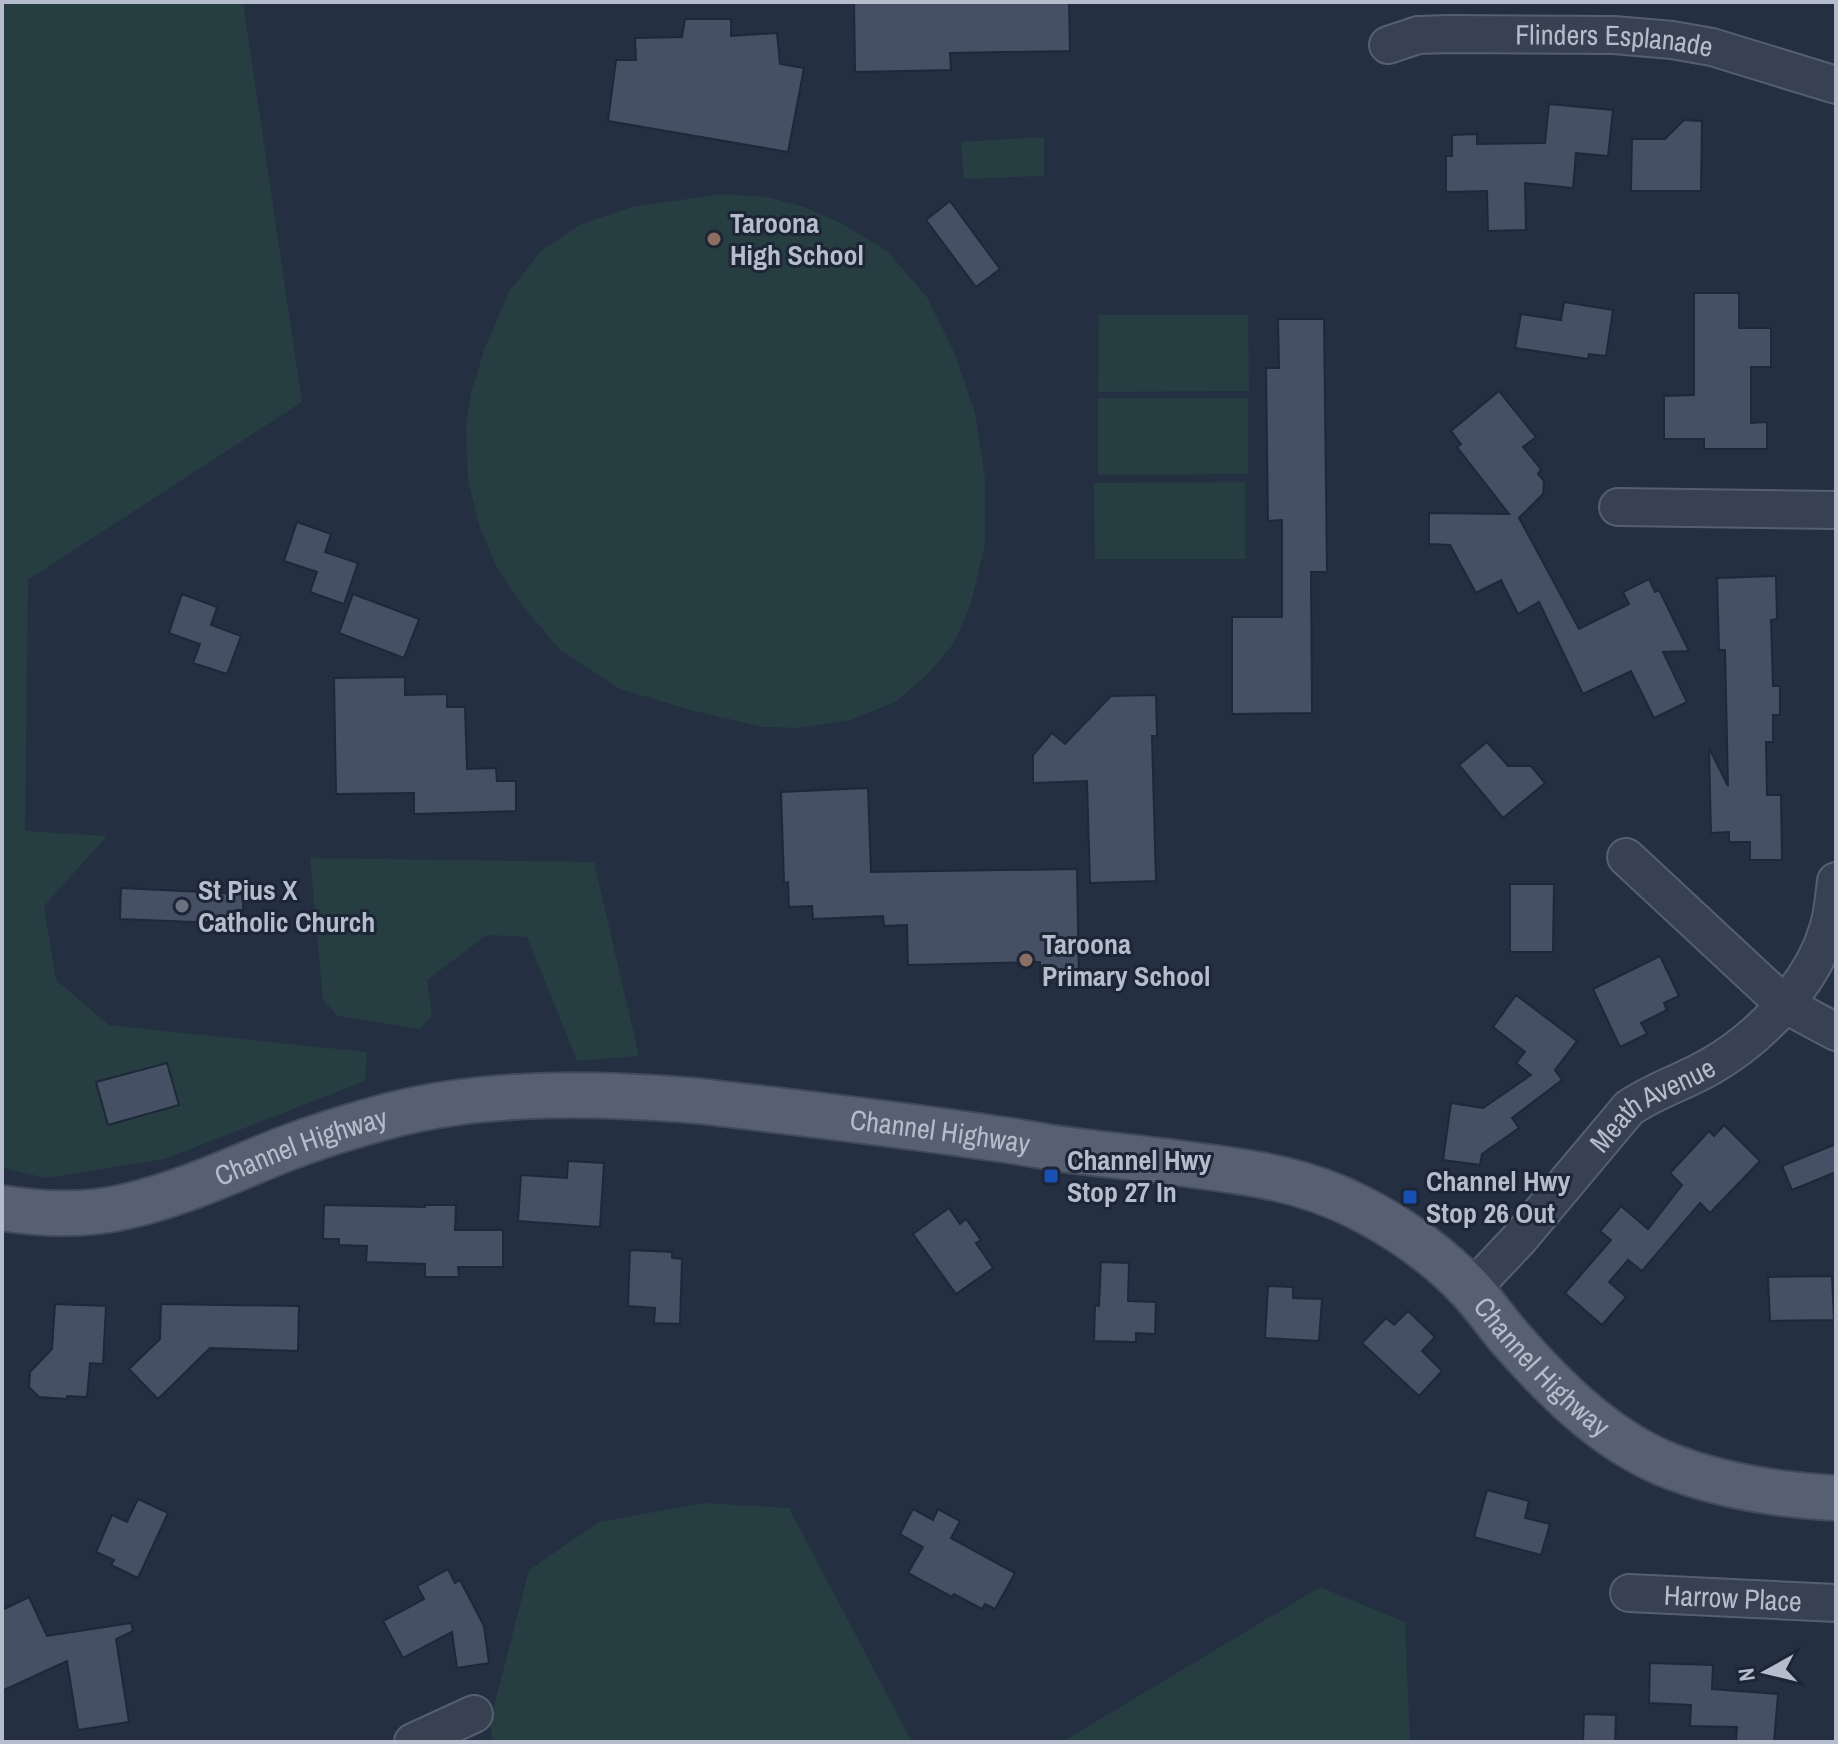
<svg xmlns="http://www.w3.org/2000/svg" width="1838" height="1744" font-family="'Archivo Narrow',sans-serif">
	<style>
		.green { fill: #263d42 }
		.building { fill: #455065; stroke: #1f2838; stroke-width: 2 }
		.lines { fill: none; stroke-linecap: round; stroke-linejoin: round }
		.minor-casing { stroke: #565f6e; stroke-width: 40 }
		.primary-casing { stroke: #424a5a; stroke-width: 48 }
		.minor { stroke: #384151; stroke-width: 36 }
		.primary { stroke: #566071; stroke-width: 44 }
		.education-dot { fill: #8d6e63; stroke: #1d2636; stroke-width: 3 }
		.worship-dot { fill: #6b7280; stroke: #1d2636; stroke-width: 3 }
		.transit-dot { fill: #1a4fb4; stroke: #1d2636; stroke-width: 3 }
		.labels { text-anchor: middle; stroke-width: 6; stroke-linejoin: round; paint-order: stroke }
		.street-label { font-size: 28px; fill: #b5bccb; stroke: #1d2636 }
		.poi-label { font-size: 28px; font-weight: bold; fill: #b5bccb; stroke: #1d2636; text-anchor: start }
	</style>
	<rect width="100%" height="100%" fill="#242f41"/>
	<!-- green -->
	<g class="green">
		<polygon points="2,2 243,2 302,402 28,580 25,831 107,836 44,906 56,980 109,1025 367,1052 365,1081 165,1159 46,1178 2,1168"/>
		<polygon points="1044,137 1044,176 964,179 961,142"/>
		<polygon points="724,194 768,197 804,207 843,224 888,252 927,297 955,354 975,413 985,479 985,544 971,603 954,643 927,675 895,702 851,720 799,728 763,727 694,711 620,689 560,650 521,604 497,568 479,525 468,480 466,425 471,393 484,350 508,293 541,251 581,224 635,206"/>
		<polygon points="1099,315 1248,315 1249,391 1098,392"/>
		<polygon points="1098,398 1248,398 1248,474 1098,475"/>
		<polygon points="1245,482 1245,559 1095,559 1094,483"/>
		<polygon points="310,858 594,862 639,1056 577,1061 527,937 487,935 427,980 432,1016 419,1029 338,1016 323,1000"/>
		<polygon points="703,1503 789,1508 912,1742 493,1742 490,1722 529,1570 599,1522"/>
		<polygon points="1320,1587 1405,1622 1410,1742 1062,1742"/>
	</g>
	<!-- building -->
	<g class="building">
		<polygon points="854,2 1069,2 1070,51 950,53 951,70 855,72"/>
		<polygon points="685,19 731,19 731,36 777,33 780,64 804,68 788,152 608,121 616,60 636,60 635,38 682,37"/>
		<polygon points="1549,104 1613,110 1608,156 1576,153 1573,188 1525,183 1526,230 1488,231 1487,191 1446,192 1446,156 1452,156 1452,135 1477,134 1477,144 1545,143"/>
		<polygon points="1684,120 1702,121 1701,191 1631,191 1632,139 1665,139"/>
		<polygon points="950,201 1000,269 976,287 926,220"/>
		<polygon points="1694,293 1739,293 1739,328 1771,328 1771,367 1751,367 1751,423 1767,422 1767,449 1704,449 1704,439 1664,439 1664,396 1694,395"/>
		<polygon points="1564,302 1613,310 1606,356 1589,354 1588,359 1515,348 1521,314 1561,320"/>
		<polygon points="1278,319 1324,319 1327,572 1311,572 1312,713 1232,714 1232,617 1282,617 1282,520 1268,521 1266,368 1279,368"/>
		<polygon points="1499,391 1536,437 1523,447 1541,469 1538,474 1544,481 1543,494 1519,518 1579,629 1629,604 1623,592 1649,579 1655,592 1659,590 1689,651 1663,652 1687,702 1654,718 1631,671 1583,694 1539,602 1518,614 1501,580 1476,593 1450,545 1429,544 1429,513 1509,514 1457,447 1461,444 1451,431"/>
		<polygon points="297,522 331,534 325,552 358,563 344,604 310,592 317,572 284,561"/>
		<polygon points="1776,576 1777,619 1771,620 1773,686 1780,686 1780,715 1773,715 1773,742 1766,742 1767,795 1781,795 1782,860 1750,860 1750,842 1729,842 1729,832 1711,833 1709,748 1728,786 1725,650 1719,650 1717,578"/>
		<polygon points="182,594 217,607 211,625 241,636 227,674 193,663 200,644 169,633"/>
		<polygon points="353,594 419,619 404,658 339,633"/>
		<polygon points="405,677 405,695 447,694 447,707 465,707 467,769 496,768 497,781 516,781 516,811 414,814 414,793 336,794 334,678"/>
		<polygon points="1156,695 1157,736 1152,736 1156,881 1090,883 1087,781 1033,783 1033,755 1052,733 1065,744 1111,696"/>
		<polygon points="1487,742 1508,766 1531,766 1545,783 1503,818 1459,765"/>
		<polygon points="868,788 871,872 1077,869 1079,982 1040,983 1040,962 908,965 907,925 884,926 883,916 813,919 812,906 789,907 788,882 784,883 781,792"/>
		<polygon points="1510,884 1554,884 1553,952 1510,952"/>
		<polygon points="121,888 244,894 242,924 120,919"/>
		<polygon points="1660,956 1679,996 1664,1003 1667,1010 1641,1023 1647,1034 1620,1047 1593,989"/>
		<polygon points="1516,995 1577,1041 1555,1070 1562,1080 1512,1118 1519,1128 1482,1154 1480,1165 1443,1160 1451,1103 1483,1108 1531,1075 1516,1063 1525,1052 1493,1027"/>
		<polygon points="167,1063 179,1105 108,1125 96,1082"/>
		<polygon points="1724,1125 1760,1161 1710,1213 1700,1203 1642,1271 1628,1260 1609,1282 1626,1297 1602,1325 1565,1293 1611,1240 1600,1231 1621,1206 1648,1229 1682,1185 1670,1173 1709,1131 1714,1136"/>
		<polygon points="1836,1144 1836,1172 1792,1190 1782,1166"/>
		<polygon points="568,1161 604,1163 600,1227 518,1221 521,1175 567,1178"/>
		<polygon points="324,1205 425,1207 425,1205 456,1205 455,1230 503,1230 503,1267 458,1267 459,1277 425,1277 425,1264 366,1262 367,1246 339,1245 339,1239 323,1239"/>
		<polygon points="949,1208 960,1224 966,1219 981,1240 976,1243 993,1268 956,1294 913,1234"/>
		<polygon points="630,1250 672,1252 672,1258 682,1259 680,1324 654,1323 655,1308 628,1306"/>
		<polygon points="1101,1262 1129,1263 1128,1301 1156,1302 1155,1334 1136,1333 1136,1342 1094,1341 1095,1305 1099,1306"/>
		<polygon points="1832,1276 1834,1320 1770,1321 1768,1277"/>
		<polygon points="1268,1286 1293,1287 1293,1298 1322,1299 1319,1341 1265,1338"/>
		<polygon points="55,1304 106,1306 103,1364 90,1363 87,1397 67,1396 67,1399 39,1397 29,1387 30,1372 52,1349"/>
		<polygon points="161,1304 299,1306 298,1351 210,1348 158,1399 129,1369 160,1339"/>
		<polygon points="1408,1311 1435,1337 1422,1351 1442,1371 1419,1396 1362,1343 1386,1318 1394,1325"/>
		<polygon points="1487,1490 1529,1501 1525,1518 1550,1524 1541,1555 1474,1537"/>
		<polygon points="138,1499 168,1513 138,1578 111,1565 114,1560 96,1552 112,1515 127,1522"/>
		<polygon points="913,1509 933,1520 938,1509 960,1521 951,1538 1015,1573 995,1609 985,1604 982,1609 954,1594 952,1597 908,1573 923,1547 900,1534"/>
		<polygon points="448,1569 455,1583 460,1580 484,1626 489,1663 457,1668 452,1632 403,1658 383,1621 424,1599 417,1586"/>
		<polygon points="29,1597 47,1636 131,1623 133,1631 116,1639 129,1722 78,1730 67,1661 2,1691 2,1610"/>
		<polygon points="1650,1663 1713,1665 1712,1689 1778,1694 1774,1742 1736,1742 1737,1727 1690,1726 1691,1705 1649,1703"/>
		<polygon points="1584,1714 1616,1715 1615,1742 1583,1742"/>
	</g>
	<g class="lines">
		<defs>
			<g id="minor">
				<path id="s1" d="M1388,45L1418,35L1449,34L1614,35L1672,40L1712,47L1836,85"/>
				<polyline points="1618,507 1836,510"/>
				<polyline points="1626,857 1784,1004 1836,1032"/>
				<path id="s2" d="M1471,1290L1520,1238L1629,1108C1655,1090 1684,1082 1711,1066C1760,1038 1812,984 1828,929C1833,914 1834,897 1836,881"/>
				<path id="s3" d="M1629,1593L1836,1603"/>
				<polyline points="413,1742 474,1714"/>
			</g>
			<g id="primary">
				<path id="s4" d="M2,1208C44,1215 87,1216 128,1206C181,1194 232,1170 282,1150C318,1136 354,1125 392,1115C489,1090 600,1093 699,1101C799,1113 899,1124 998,1139C1017,1141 1035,1145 1054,1148C1097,1154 1141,1158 1185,1164C1248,1172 1302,1178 1360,1208C1401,1229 1439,1256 1470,1289C1485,1305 1496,1322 1510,1338C1553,1387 1603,1438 1665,1464C1719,1486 1778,1495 1836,1498"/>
			</g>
		</defs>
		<!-- minor casing -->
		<use href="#minor" class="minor-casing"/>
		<!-- primary casing -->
		<use href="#primary" class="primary-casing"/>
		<!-- minor -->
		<use href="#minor" class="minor"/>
		<!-- primary -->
		<use href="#primary" class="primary"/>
	</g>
	<!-- markers -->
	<g class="education-dot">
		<circle cx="714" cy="239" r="8"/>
		<circle cx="1026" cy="960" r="8"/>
	</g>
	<circle class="worship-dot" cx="182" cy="906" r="8"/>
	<g class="transit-dot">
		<rect x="1043" y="1168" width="16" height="16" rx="4"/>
		<rect x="1402" y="1189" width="16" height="16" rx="4"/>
	</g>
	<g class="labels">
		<!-- street labels -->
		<g class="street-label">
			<text dy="10" stroke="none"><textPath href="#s1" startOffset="228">Flinders Esplanade</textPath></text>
			<text dy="10" stroke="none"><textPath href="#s2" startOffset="262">Meath Avenue</textPath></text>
			<text dy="10" stroke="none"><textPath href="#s4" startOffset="958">Channel Highway</textPath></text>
			<text dy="10" stroke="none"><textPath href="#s4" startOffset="310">Channel Highway</textPath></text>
			<text dy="10" stroke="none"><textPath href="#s4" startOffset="1630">Channel Highway</textPath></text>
			<text dy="10" stroke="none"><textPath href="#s3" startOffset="104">Harrow Place</textPath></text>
		</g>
		<!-- poi labels -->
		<g class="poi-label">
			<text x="730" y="233">Taroona<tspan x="730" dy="32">High School</tspan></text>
			<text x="198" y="900">St Pius X<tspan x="198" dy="32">Catholic Church</tspan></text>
			<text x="1042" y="954">Taroona<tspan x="1042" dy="32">Primary School</tspan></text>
			<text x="1067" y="1170">Channel Hwy<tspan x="1067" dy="32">Stop 27 In</tspan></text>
			<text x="1426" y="1191">Channel Hwy<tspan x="1426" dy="32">Stop 26 Out</tspan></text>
		</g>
	</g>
	<!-- border -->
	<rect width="1838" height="1744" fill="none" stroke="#b5bccb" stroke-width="8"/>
	<!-- north arrow -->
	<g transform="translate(1766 1672) rotate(262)" stroke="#1d2636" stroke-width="6" paint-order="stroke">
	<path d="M0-6L14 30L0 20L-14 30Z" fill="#b5bccb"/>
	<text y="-12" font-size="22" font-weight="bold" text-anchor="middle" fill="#b5bccb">N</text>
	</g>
</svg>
